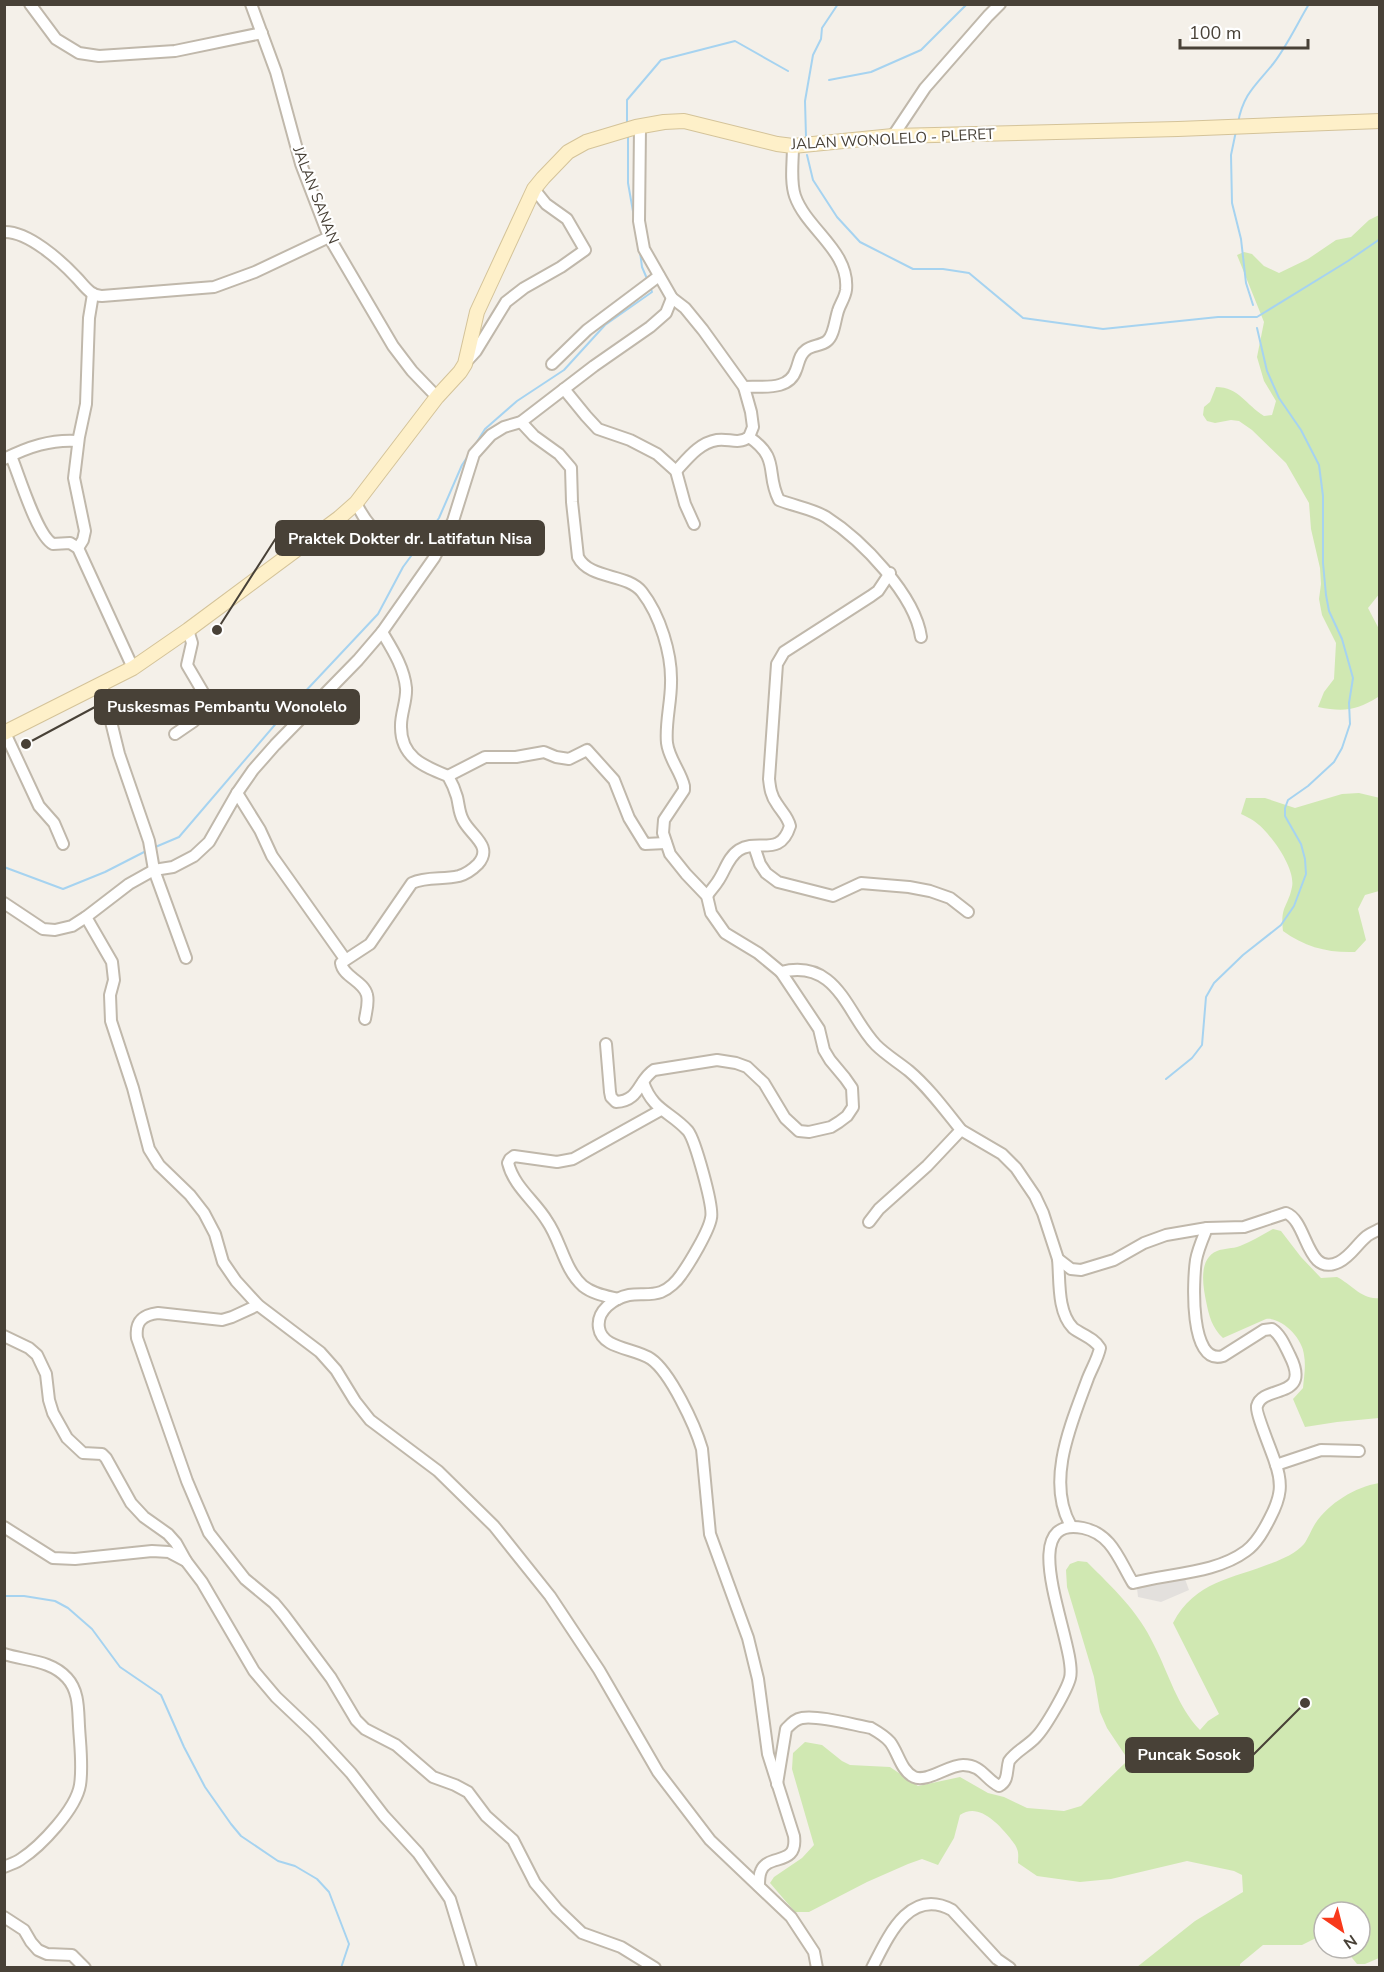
<svg xmlns="http://www.w3.org/2000/svg" width="1384" height="1972" font-family="'Nunito Sans',sans-serif">
	<style>
		.green { fill: #d0e8b2 }
		.parking { fill: #e3e0dd }
		.lines { fill: none; stroke-linecap: round; stroke-linejoin: round }
		.stream { stroke: #a6d3f0; stroke-width: 2 }
		.street-casing { stroke: #c0b8ab; stroke-width: 14 }
		.secondary-casing { stroke: #d4c399; stroke-width: 16 }
		.street { stroke: #fff; stroke-width: 10 }
		.secondary { stroke: #fef0c9; stroke-width: 14 }
		.labels { text-anchor: middle; stroke-width: 4.5; stroke-linejoin: round; paint-order: stroke }
		.street-label { font-size: 15px; fill: #484137; stroke: #fff }
		.leader { fill: none; stroke: #484137; stroke-width: 2 }
		.callout-dot { fill: #484137; stroke: #fff; stroke-width: 2 }
		.callout { fill: #484137; stroke: #484137; stroke-width: 2 }
		.callout-label { font-size: 16px; text-anchor: middle; font-weight: bold; fill: #fff }
	</style>
	<rect width="100%" height="100%" fill="#f4f0e9"/>
	<!-- green -->
	<g class="green">
		<path d="M1379,215L1380,593L1368,608L1379,629V690L1378,697C1356,711 1343,712 1318,707L1324,692L1334,679L1336,643L1322,615L1319,599L1321,584L1320,568L1311,529L1309,503L1286,463L1252,430L1239,421L1231,420L1215,423L1207,421L1203,415L1204,407L1210,402L1216,387C1239,387 1246,405 1264,416L1272,415L1276,401L1264,381L1257,357L1264,322L1237,255L1244,252L1252,254L1264,266L1279,273L1308,259L1336,240L1351,237L1369,220Z"/>
		<path d="M1359,793L1380,798L1379,891L1365,895L1358,909L1366,940L1355,952C1328,953 1305,947 1283,931C1280,906 1288,907 1292,887C1296,868 1269,831 1254,821C1250,818 1245,816 1241,814L1246,798H1265L1295,808L1342,794Z"/>
		<path d="M1273,1229L1281,1231L1301,1257L1321,1278L1337,1277C1351,1284 1362,1300 1379,1298V1418L1337,1422L1305,1427L1293,1399L1303,1388C1304,1377 1306,1366 1304,1355C1303,1339 1282,1317 1266,1319L1223,1338C1212,1328 1209,1316 1206,1301C1203,1286 1198,1259 1217,1251C1224,1248 1232,1249 1240,1246C1251,1242 1262,1235 1273,1229Z"/>
		<path d="M1379,1483V1958L1365,1964H1357L1344,1948H1360V1912H1324V1934L1302,1945H1263L1240,1964V1967H1137L1195,1921L1243,1892L1242,1875L1234,1871L1187,1861L1111,1879L1080,1882L1037,1876L1018,1863C1018,1859 1019,1853 1017,1849C1016,1845 1012,1841 1010,1838C998,1823 978,1802 960,1815L954,1838L938,1865L922,1859L908,1864L867,1882L809,1912H795L770,1883L774,1877L802,1858L814,1845L792,1769L793,1753L805,1742L822,1745L842,1761L850,1765L890,1767L918,1786L960,1777L988,1793L1004,1797L1027,1808L1064,1811L1081,1806L1125,1763V1755L1107,1728L1100,1712L1094,1677L1067,1587L1066,1570L1070,1564L1078,1561L1087,1562C1112,1587 1139,1612 1154,1645C1169,1674 1177,1706 1200,1730L1208,1721L1219,1714L1173,1623C1195,1581 1232,1579 1272,1563C1283,1559 1296,1553 1304,1544C1308,1539 1311,1530 1315,1524C1329,1503 1355,1487 1379,1483Z"/>
	</g>
	<!-- parking -->
	<polygon class="parking" points="1185,1579 1189,1590 1161,1602 1138,1597 1137,1588"/>
	<g class="lines">
		<!-- stream -->
		<g class="stream">
			<polyline points="829,80 871,72 921,50 967,4"/>
			<path d="M1238,123C1243,94 1256,85 1273,64C1287,46 1297,24 1309,4"/>
			<polyline points="627,124 627,100 661,60 735,41 788,71"/>
			<polyline points="1236,131 1231,155 1232,203 1241,239 1246,283 1253,305"/>
			<polyline points="628,136 628,183 634,217"/>
			<polyline points="806,137 805,101 813,55 821,39 822,28 838,4"/>
			<polyline points="807,155 813,180 837,217 860,242 913,269 943,269 969,273 1023,318 1103,329 1218,317 1257,317 1348,261 1380,239"/>
			<polyline points="640,252 642,267 648,281"/>
			<polyline points="473,448 485,429 517,401 564,370 605,325 652,292 650,286"/>
			<polyline points="153,848 179,837 285,713 378,614 403,567 439,518 462,465 470,453"/>
			<polyline points="4,867 63,889 105,872 148,850"/>
			<polyline points="1166,1079 1192,1058 1202,1045 1206,997 1214,983 1243,955 1281,925 1294,906 1306,874 1305,859 1301,844 1285,816 1285,808 1288,800 1308,786 1334,762 1342,748 1350,724 1349,703 1353,678 1342,639 1329,611 1326,595 1323,563 1323,496 1319,465 1301,430 1279,398 1267,371 1257,328"/>
			<polyline points="4,1596 24,1596 55,1601 68,1608 92,1629 120,1667 161,1695 184,1747 205,1787 231,1824 241,1836 278,1861 295,1866 317,1879 329,1892 349,1944 341,1968"/>
		</g>
		<defs>
			<g id="street">
				<polyline points="30,4 56,39 79,53 99,56 175,51 262,33"/>
				<polyline points="251,4 276,72 301,164 329,237 393,346 412,371 437,397"/>
				<path d="M640,127L639,221L644,249L672,298L685,308L703,330L744,387L751,412L753,427L749,437C738,445 729,438 717,440C699,443 688,458 676,471"/>
				<polyline points="893,136 925,88 988,16 1000,4"/>
				<path d="M4,232C28,231 61,261 76,277C84,285 90,296 102,296L214,287L255,272L329,237"/>
				<polyline points="465,363 476,351 506,302 524,288 561,267 585,250 567,219 546,204 534,189"/>
				<polyline points="552,364 587,330 659,276"/>
				<path d="M744,387C763,386 789,391 796,370C799,363 799,355 806,350C812,345 821,346 827,341C834,336 835,320 838,311C840,304 845,298 846,290C850,251 807,230 795,196C790,181 793,162 793,146"/>
				<polyline points="564,389 586,416 598,429 630,440 657,454 676,471 685,504 694,524"/>
				<path d="M521,422L534,436L559,454L571,468L572,502L578,557C590,580 627,573 642,592C660,615 672,654 671,683C671,703 665,724 667,743C669,759 681,772 684,786V790L664,820L663,833L670,854L686,874L707,896L711,913L725,933L758,953L781,972C838,958 847,1015 876,1045C886,1055 898,1062 909,1071C929,1088 945,1110 961,1130L927,1166L879,1209L869,1222"/>
				<path d="M749,437C781,459 765,473 779,500C794,506 813,509 826,517C862,540 915,595 921,637"/>
				<path d="M11,456C19,475 37,536 53,544L70,543L78,548L133,668"/>
				<path d="M4,459C28,447 51,439 78,441"/>
				<path d="M356,503C363,518 373,531 387,541"/>
				<polyline points="78,548 83,540 85,531 74,478 79,437 86,404 89,318 93,294"/>
				<path d="M382,632C392,649 404,667 406,688C407,700 401,713 401,725C400,757 423,766 448,776L485,757H516L544,752L556,757L569,759L587,750L614,780L629,818L645,844L666,843"/>
				<polyline points="102,685 119,754 149,841 154,870 186,958"/>
				<polyline points="5,733 39,806 54,823 63,844"/>
				<polyline points="175,734 194,721 208,705 207,699 187,665 192,643 188,630"/>
				<polyline points="237,793 260,830 272,856 345,959"/>
				<polyline points="754,846 760,864 766,873 778,882 833,896 861,883 909,887 930,891 950,898 968,912"/>
				<path d="M707,896C710,891 715,886 718,881C725,871 728,857 739,850C758,838 780,858 790,826C788,817 782,812 777,804C771,796 770,788 769,779L777,664L784,652L871,596L878,591L890,573"/>
				<polyline points="4,903 43,929 55,930 72,926 86,917 129,884 154,870 173,867 194,856 209,842 237,793 253,770 275,745 358,660 382,632 434,558 453,521 474,454 491,435 504,427 521,422 594,366 650,327 666,313 672,298"/>
				<polyline points="86,917 112,962 114,980 110,995 111,1021 133,1088 149,1149 159,1165 190,1195 204,1213 215,1234 223,1262 236,1281 258,1305 320,1352 336,1370 355,1401 370,1420 438,1471 494,1526 550,1596 599,1670 658,1772 710,1840 791,1917 814,1952 817,1968"/>
				<path d="M365,1019C366,1012 369,1003 367,995C364,981 343,977 341,963L370,944L412,883C427,876 443,880 459,876C466,874 473,869 478,864C494,846 470,835 463,820C459,813 459,805 457,797C455,790 452,783 448,776"/>
				<path d="M606,1044L610,1092L611,1097L616,1102C640,1101 638,1080 654,1070L717,1060L736,1063L747,1067L764,1083L785,1118L799,1131L809,1132L831,1127L839,1122L847,1116L853,1107L852,1088L845,1078L830,1060L824,1050L819,1029L781,972"/>
				<path d="M643,1082C653,1111 670,1111 688,1131C695,1140 714,1207 711,1218C709,1231 689,1264 681,1275C677,1281 669,1289 661,1292C650,1296 640,1293 629,1295C614,1298 596,1311 599,1328C602,1349 635,1348 651,1359C670,1372 695,1425 702,1449L710,1534L748,1638L758,1679L768,1754L794,1836C798,1867 768,1853 761,1871C759,1875 759,1882 759,1886"/>
				<path d="M961,1130L1002,1154L1016,1168L1035,1196L1043,1213L1058,1259L1071,1269L1081,1270L1114,1260L1144,1243L1166,1235L1207,1228L1244,1227L1286,1213C1308,1221 1306,1278 1339,1262C1351,1256 1357,1244 1367,1236C1371,1233 1376,1231 1380,1229"/>
				<path d="M1058,1259C1060,1280 1057,1312 1073,1328C1082,1335 1094,1338 1100,1348C1098,1358 1092,1368 1088,1378C1072,1422 1045,1481 1071,1526"/>
				<path d="M618,1299C606,1296 593,1294 583,1286C564,1269 561,1241 547,1221C535,1201 514,1187 508,1163L510,1159L514,1156L557,1162L573,1159L661,1110"/>
				<path d="M258,1305L232,1317L222,1320L158,1313C142,1315 135,1322 137,1338L187,1481L209,1533L245,1579L274,1603L284,1615L331,1678L356,1720L365,1729L396,1745L433,1777L455,1785L468,1792L486,1816L513,1840L535,1883L557,1909L582,1933L621,1947L655,1968"/>
				<polyline points="4,1336 29,1348 37,1355 46,1374 49,1400 53,1413 67,1438 83,1453 102,1454 106,1458 131,1503 144,1517 168,1534 176,1543 186,1561"/>
				<polyline points="1276,1465 1321,1450 1359,1451"/>
				<polyline points="4,1527 53,1558 75,1559 152,1551 169,1552 186,1561 202,1582 254,1671 276,1697 314,1733 351,1773 384,1816 418,1853 450,1899 471,1968"/>
				<path d="M4,1654C26,1661 51,1660 67,1678C79,1691 78,1709 79,1726C80,1745 83,1766 80,1785C76,1809 41,1846 21,1859C16,1863 10,1864 4,1867"/>
				<path d="M777,1784L786,1729C791,1724 795,1719 802,1718C818,1715 854,1725 871,1728C878,1732 885,1736 890,1742C898,1752 901,1771 914,1777C927,1783 948,1765 963,1765C982,1765 985,1779 999,1786C1009,1781 1006,1771 1009,1761C1016,1751 1028,1746 1036,1737C1045,1728 1067,1690 1070,1678C1078,1647 1011,1514 1083,1528C1112,1534 1119,1560 1133,1583C1169,1573 1215,1574 1246,1551C1257,1543 1264,1530 1270,1518C1281,1497 1283,1484 1275,1462C1272,1452 1255,1412 1257,1406C1263,1384 1312,1400 1290,1356C1285,1346 1281,1335 1272,1329L1264,1330L1223,1356C1189,1366 1193,1280 1196,1260C1198,1249 1203,1238 1207,1228"/>
				<polyline points="4,1917 24,1930 31,1942 38,1950 47,1954 72,1955 85,1968"/>
				<path d="M872,1968C888,1937 909,1887 952,1910L997,1959L1010,1968"/>
			</g>
			<polyline id="secondary" points="4,733 133,668 188,630 339,518 356,503 437,397 460,372 465,364 477,312 534,189 543,178 568,152 586,142 636,127 664,122 684,121 777,144 793,146 893,136 1178,129 1380,121"/>
		</defs>
		<!-- street casing -->
		<use href="#street" class="street-casing"/>
		<!-- secondary casing -->
		<use href="#secondary" class="secondary-casing"/>
		<!-- street -->
		<use href="#street" class="street"/>
		<!-- secondary -->
		<use href="#secondary" class="secondary"/>
	</g>
	<g class="labels">
		<!-- street labels -->
		<g class="street-label">
			<text transform="translate(893 139) rotate(-3)" y="5">JALAN WONOLELO - PLERET</text>
			<text transform="translate(316 195) rotate(69)" y="5">JALAN SANAN</text>
		</g>
	</g>
	<!-- callouts -->
	<path class="leader" d="M217 630L276 538M26 744L95 707M1305 1703L1253 1755"/>
	<g class="callout-dot">
		<circle cx="217" cy="630" r="6"/>
		<circle cx="26" cy="744" r="6"/>
		<circle cx="1305" cy="1703" r="6"/>
	</g>
	<g class="callout">
		<rect x="276" y="521" width="268" height="34" rx="6"/>
		<rect x="95" y="690" width="264" height="34" rx="6"/>
		<rect x="1126" y="1738" width="127" height="34" rx="6"/>
	</g>
	<g class="callout-label">
		<text x="410" y="544">Praktek Dokter dr. Latifatun Nisa</text>
		<text x="227" y="712">Puskesmas Pembantu Wonolelo</text>
		<text x="1189" y="1760">Puncak Sosok</text>
	</g>
	<!-- border -->
	<rect width="1384" height="1972" fill="none" stroke="#484137" stroke-width="12"/>
	<!-- north arrow -->
	<g transform="translate(1342 1930) rotate(145)"><circle r="28" fill="#ffffff" stroke="#b6b3af" stroke-width="1.5"/>
	<path d="M0-4.5L10 22L0 15L-10 22Z" fill="#f8391b"/>
	<text y="-9" font-size="16" font-weight="bold" text-anchor="middle" fill="#484137">N</text>
	</g>
	<!-- scale -->
	<path d="M1180 39v9h128v-9" fill="none" stroke="#484137" stroke-width="3"/>
	<text x="1189" y="39" font-size="18" fill="#484137" stroke="#ffffff" stroke-width="4.5" paint-order="stroke">100 m</text>
</svg>
